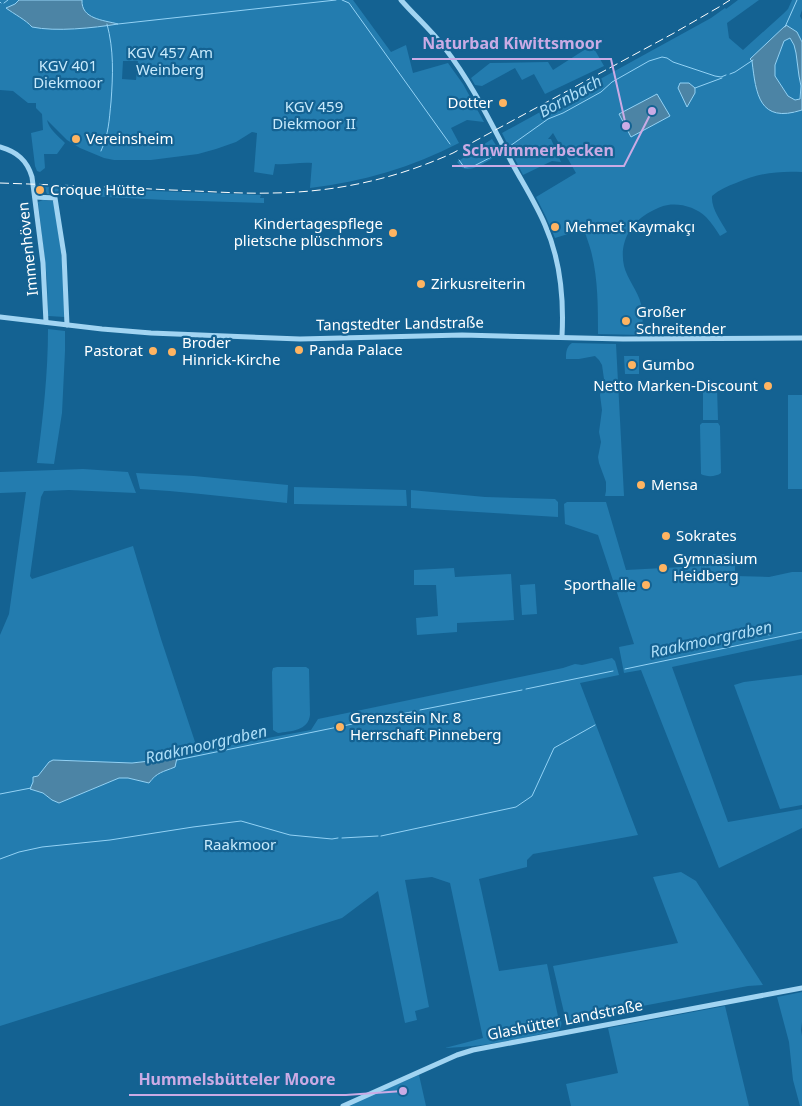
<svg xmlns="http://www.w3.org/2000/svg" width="802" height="1106" font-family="'Noto Sans',sans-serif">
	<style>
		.green { fill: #237caf; fill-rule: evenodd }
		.water { fill: #4c84a5; stroke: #93d2f5; fill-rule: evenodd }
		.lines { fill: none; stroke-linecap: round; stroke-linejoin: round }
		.stream { stroke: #93d2f5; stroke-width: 1 }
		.tertiary { stroke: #a1d4f2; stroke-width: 5 }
		.rail { stroke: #fff; stroke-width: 1; stroke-dasharray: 9 4; stroke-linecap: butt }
		.poi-dot { fill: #ffb461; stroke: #146292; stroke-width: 2 }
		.labels { text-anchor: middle; stroke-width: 4.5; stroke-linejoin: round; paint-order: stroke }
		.park-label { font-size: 15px; fill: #c8eafc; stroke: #146292 }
		.poi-label { font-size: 15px; fill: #fff; stroke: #146292; text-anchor: start }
		.street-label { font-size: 15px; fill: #fff; stroke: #146292 }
		.water-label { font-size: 16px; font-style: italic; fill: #addef8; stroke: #146292 }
		.leader { fill: none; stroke: #caabe5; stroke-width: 2 }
		.callout-dot { fill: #caabe5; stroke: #146292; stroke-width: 2 }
		.callout-label { font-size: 16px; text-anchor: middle; font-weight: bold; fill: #caabe5; stroke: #146292; stroke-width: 4.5; stroke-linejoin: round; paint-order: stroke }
	</style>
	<rect width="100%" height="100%" fill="#146292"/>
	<!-- green -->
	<g class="green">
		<path d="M0,0H19L15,4L6,8C14,14 26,20 32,27C54,32 93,28 116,24C102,19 81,20 82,0H353L391,52L406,45L413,73L448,63L463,84L484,122L467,120L451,128L459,143C413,167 362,182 310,188L312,163C299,162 287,165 275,164L273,175L254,172L257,133L252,132L236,142L216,149L198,154L151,160H114L104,158L80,148L67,140L47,120C49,129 58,136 65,143L57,154H44L45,168L40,172L37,171L35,166L31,133L43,130L42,114L36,108V103H28L13,91L0,90ZM123,61H138L136,80L122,79Z"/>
		<path d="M738,0H759L727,23L729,38L743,50L783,14L788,9L792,0H802V10L800,16L802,20V42L797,32L785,25L752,61L757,93L794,113L802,110V172C777,171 759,173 736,183C727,186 719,190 712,196C711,209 721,221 727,232L720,236C716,230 712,223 706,217C697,208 681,203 668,205C661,206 656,209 650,212C630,223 619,243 624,266C627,279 638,291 641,304C644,313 642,325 642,335L598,334C598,306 598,278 591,251C589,244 586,236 584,229L555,238L546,217L536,197L576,173L553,133L548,139H551L561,162L552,161L523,175L502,133L711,18L725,8L726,9Z"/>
		<polygon points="790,38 794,45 796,53 799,76 801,86 800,99 794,100 788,96 775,76 775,65 784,41"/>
		<polygon points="592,45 604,66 545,94 534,74 522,80 515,68 482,86 475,85 471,78 490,63 548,62 553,70"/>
		<path d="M492,139L501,153C492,158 473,173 463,168C461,167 458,163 457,162Z"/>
		<polygon points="44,187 261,195 260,198 264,198 264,203 166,200 47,194"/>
		<polygon points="43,200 54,201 62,259 65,317 48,316 47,279 38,202"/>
		<path d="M48,329L65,331V351L62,413L54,464L37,463C43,418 48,374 48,329Z"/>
		<path d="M572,343L616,344L624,496H605L606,491V482L599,463L598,457L601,442L599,432L602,410L600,395L604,379L602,365L599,360L595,356L579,359H566C566,353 566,347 572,343Z"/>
		<polygon points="624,356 639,356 639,374 625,374"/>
		<polygon points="705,385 709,389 712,389 715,385 717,387 718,420 703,420 703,387"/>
		<rect x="788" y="395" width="14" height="94"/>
		<path d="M702,423H718L720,426L721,473C716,477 706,477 701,474L700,425Z"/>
		<path d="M83,469L128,472L136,493L69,490L44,491L41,497L30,576L32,579L133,546L161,639L198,751L311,730L318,719L563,668L575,664L582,665L612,658L615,661L619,675L580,683L638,835L533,854L527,860V867L479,879L499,971L547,964L559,1021H561C562,1025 561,1027 559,1030C520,1039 485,1047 445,1048L483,1038L450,883L432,877L405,880L429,1007L415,1011L417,1020L405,1023L378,891L342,918L0,1026V635L9,614L26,492L0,493V472ZM177,759L157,770L155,776L149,783L128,778H119L59,803L52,800L43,793L30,789C34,780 45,765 53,760L132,763Z"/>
		<path d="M136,473L194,476L288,485L287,503C238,498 190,492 140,489Z"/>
		<polygon points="294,487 406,490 407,506 294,504"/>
		<polygon points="411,490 485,497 555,499 558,502 558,517 411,508"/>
		<polygon points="567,502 606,502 626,570 701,566 702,584 701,554 735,554 735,576 769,577 792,572 802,572 802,639 672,667 728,822 802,809 802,828 719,868 641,670 624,673 619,647 634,644 598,535 565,524 564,504"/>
		<polygon points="454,568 455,577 511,574 514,620 457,623 457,632 417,635 416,618 438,616 436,585 414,585 414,570"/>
		<polygon points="535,584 537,614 522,615 520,585"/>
		<path d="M277,667H306L309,669L310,715C308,731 291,731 278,733L273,730L272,672L273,668Z"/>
		<polygon points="802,675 802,805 780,809 734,685 744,682"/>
		<polygon points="681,872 696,881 763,985 748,986 574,1019 567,1025 553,966 678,943 653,877"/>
		<polygon points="802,992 802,1022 801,1030 802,1036 802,1106 800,1106 793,1080 789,1042 777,997"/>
		<polygon points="725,1006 749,1106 571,1106 566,1084 618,1073 608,1028"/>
		<polygon points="419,1075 426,1106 346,1106"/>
	</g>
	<!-- water -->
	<g class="water">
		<path d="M19,0H82C81,19 103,20 118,24C93,28 56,32 32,27C26,20 14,14 6,8L15,4Z"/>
		<path d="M786,25L797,32L802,42V110C759,124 756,94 752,61L750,59ZM790,38L794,45L796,53L799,76L801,86L800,99L795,100L788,96L775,76V65L784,41Z"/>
		<polygon points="680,83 689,83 695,88 695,93 687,107 678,88"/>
		<polygon points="657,94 670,116 631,137 619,114"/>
		<path d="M177,758L175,767C163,772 157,772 149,783L128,778H119L59,803L52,800L43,793L30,789L33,782V777L38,776L49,762L53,760L132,763Z"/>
	</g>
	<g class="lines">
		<!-- stream -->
		<g class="stream">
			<polyline points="342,0 349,3 450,144"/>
			<polyline points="0,2 1,3"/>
			<polyline points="4,3 8,0"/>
			<polyline points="118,24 336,0"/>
			<polyline points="785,27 797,0"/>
			<polyline points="730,74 735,72 753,60"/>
			<polyline points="695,88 722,78"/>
			<polyline points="510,146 548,119 563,113 601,92 612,82 649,61 662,57 667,58 673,62 715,76 721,77 726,75"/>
			<path d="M101,151C109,133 109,121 111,102C113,75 114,50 107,24"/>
			<polyline points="459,160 464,167 474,166 499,153"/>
			<polyline points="768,629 769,635"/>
			<polyline points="625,669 802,632"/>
			<polyline points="526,689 613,671"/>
			<polyline points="420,710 522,690"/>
			<polyline points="177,760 416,711"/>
			<polyline points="0,794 31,788"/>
			<polyline points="381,836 516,807 532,796 554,748 595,725"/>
			<polyline points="342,838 378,836"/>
			<polyline points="0,859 19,852 42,847 110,840 193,827 241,821 290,835 332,839 338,838"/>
		</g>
		<!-- tertiary -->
		<g class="tertiary">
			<path d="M401,0C415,16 431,30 444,47C472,83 492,125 513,165C524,185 536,204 545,225C561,261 564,298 562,336"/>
			<path d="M0,147C17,152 27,160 32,177L43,263L46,322"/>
			<polyline points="35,197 55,198 64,255 67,325"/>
			<polyline points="0,317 102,329 151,333 300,339 462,335 623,339 802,338"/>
			<polyline points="343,1106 457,1055 473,1050 802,988"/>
		</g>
		<!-- rail -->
		<path class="rail" d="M0,183C57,185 114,187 171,190C205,191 239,194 273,193C337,192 395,179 453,153L674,33L719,7L730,0"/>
	</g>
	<!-- markers -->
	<g class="poi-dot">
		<circle cx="503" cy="103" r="5"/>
		<circle cx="76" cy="139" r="5"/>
		<circle cx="40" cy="190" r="5"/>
		<circle cx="555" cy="227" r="5"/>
		<circle cx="393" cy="233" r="5"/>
		<circle cx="421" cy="284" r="5"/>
		<circle cx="626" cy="321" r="5"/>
		<circle cx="299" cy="350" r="5"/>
		<circle cx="153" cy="351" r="5"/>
		<circle cx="172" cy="352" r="5"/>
		<circle cx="632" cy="365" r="5"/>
		<circle cx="768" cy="386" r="5"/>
		<circle cx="641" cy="485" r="5"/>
		<circle cx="666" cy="536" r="5"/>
		<circle cx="663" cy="568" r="5"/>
		<circle cx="646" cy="585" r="5"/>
		<circle cx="340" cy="727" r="5"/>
	</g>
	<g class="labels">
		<!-- park labels -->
		<g class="park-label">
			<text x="170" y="58">KGV 457 Am<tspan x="170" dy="17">Weinberg</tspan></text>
			<text x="68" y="71">KGV 401<tspan x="68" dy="17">Diekmoor</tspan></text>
			<text x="314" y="112">KGV 459<tspan x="314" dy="17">Diekmoor II</tspan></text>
			<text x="240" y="850">Raakmoor</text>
		</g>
		<!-- poi labels -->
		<g class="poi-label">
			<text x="493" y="108" text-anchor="end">Dotter</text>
			<text x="86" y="144">Vereinsheim</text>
			<text x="50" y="195">Croque Hütte</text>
			<text x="383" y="229" text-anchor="end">Kindertagespflege<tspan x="383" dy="17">plietsche plüschmors</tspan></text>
			<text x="565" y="232">Mehmet Kaymakçı</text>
			<text x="431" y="289">Zirkusreiterin</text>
			<text x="636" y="317">Großer<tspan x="636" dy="17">Schreitender</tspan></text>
			<text x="182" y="348">Broder<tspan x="182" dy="17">Hinrick-Kirche</tspan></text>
			<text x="309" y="355">Panda Palace</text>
			<text x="143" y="356" text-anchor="end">Pastorat</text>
			<text x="642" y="370">Gumbo</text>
			<text x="758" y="391" text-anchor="end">Netto Marken-Discount</text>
			<text x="651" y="490">Mensa</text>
			<text x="676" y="541">Sokrates</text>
			<text x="673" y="564">Gymnasium<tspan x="673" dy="17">Heidberg</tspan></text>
			<text x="636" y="590" text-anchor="end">Sporthalle</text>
			<text x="350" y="723">Grenzstein Nr. 8<tspan x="350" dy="17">Herrschaft Pinneberg</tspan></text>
		</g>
		<!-- street labels -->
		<g class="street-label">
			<text transform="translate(28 249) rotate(-96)" y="5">Immenhöven</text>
			<text transform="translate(400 324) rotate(-1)" y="5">Tangstedter Landstraße</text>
			<text transform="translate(565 1020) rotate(-11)" y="5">Glashütter Landstraße</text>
		</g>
		<!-- water labels -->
		<g class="water-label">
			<text transform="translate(570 96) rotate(-29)" y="6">Bornbach</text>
			<text transform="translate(711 639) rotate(-12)" y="6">Raakmoorgraben</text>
			<text transform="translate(206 744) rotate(-13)" y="6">Raakmoorgraben</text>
		</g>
	</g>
	<!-- callouts -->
	<path class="leader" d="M626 126L611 59H412M652 111L624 166H452M403 1091L346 1095H129"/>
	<g class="callout-dot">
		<circle cx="626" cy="126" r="5"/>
		<circle cx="652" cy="111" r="5"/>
		<circle cx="403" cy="1091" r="5"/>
	</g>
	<g class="callout-label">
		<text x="512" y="49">Naturbad Kiwittsmoor</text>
		<text x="538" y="156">Schwimmerbecken</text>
		<text x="237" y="1085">Hummelsbütteler Moore</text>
	</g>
</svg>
